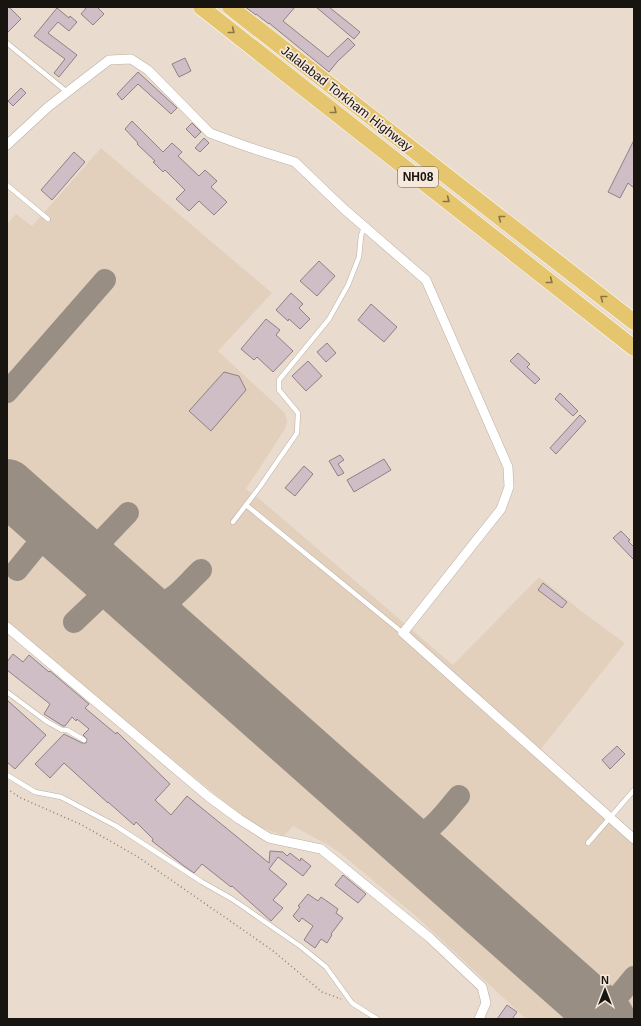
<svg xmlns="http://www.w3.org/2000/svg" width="641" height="1026" font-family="Arial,sans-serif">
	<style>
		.built { fill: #e2d0bd }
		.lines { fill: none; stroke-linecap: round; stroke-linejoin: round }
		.taxiway { stroke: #988e84; stroke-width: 22 }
		.runway { stroke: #988e84; stroke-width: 56 }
		.building { fill: #cfbec6; stroke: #908087 }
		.lane-casing { stroke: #bbafa2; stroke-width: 5.5 }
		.street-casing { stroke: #bbafa2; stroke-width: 10 }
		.highway-casing { stroke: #fff; stroke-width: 17 }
		.path { stroke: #898077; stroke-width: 1.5; stroke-dasharray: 1 3; stroke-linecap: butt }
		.lane { stroke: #fff; stroke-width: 4.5 }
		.street { stroke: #fff; stroke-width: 9 }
		.highway { stroke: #e6c56f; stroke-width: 16 }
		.oneway { stroke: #897544 }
		.labels { text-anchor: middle; stroke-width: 3.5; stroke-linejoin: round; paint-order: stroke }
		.shield { fill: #f6e9dc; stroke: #5b544c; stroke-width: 1 }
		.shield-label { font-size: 12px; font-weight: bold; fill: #18140f }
		.street-label { font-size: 13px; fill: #18140f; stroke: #f6e9dc }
	</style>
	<rect width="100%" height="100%" fill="#e9dccf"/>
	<!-- built -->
	<polygon class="built" points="101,148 272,293 218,351 285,413 287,421 285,429 246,489 262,501 453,665 539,577 585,614 625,643 541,749 634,833 634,1019 526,1019 418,918 345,857 330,846 293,826 284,836 257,826 237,812 7,624 7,224 16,214 32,226"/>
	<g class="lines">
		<!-- taxiway -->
		<g class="taxiway">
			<polyline points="7,392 105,280"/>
			<polyline points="86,557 128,513"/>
			<polyline points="17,570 52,527"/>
			<path d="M124,591C168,613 170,600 201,570"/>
			<path d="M172,599C167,625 173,629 189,648"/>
			<polyline points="74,622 115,583"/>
			<path d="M387,824C394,828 402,834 409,835C429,838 447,809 459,796"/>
			<path d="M430,829C428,834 425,841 426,848C428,859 442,869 449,878"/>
			<path d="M586,999C590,1002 595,1006 601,1006C613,1006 626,986 634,977"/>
		</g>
		<!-- runway -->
		<polyline class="runway" points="7,487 607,1019"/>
	</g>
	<!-- building -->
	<g class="building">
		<polygon points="7,7 9,7 21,19 7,33"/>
		<polygon points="87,7 97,7 104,14 93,25 81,14"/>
		<polygon points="245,7 295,7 283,21 328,57 348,38 355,45 337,62 329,72 269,23 269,24 256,14 256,15"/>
		<polygon points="316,7 329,7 360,32 354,39"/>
		<polygon points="57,8 69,18 70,16 77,22 69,31 58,22 48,33 77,55 59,77 54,73 65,59 34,36"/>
		<polygon points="185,58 191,71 179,77 172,64"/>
		<polygon points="138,72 177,108 171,114 138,84 122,100 117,94"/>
		<polygon points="21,88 26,93 13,106 8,101"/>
		<polygon points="132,121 163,152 172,143 182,152 178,156 199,176 205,170 217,181 211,187 227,202 214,215 199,201 189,211 176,199 185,190 165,170 163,172 153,162 155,161 137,144 138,143 125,129"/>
		<polygon points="192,123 201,132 195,138 186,129"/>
		<polygon points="204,138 209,143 200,152 195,148"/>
		<polygon points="634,140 634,188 628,183 620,198 608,192"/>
		<polygon points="74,152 85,162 52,200 41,190"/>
		<polygon points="319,261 335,276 317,296 300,281"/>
		<polygon points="291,293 303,304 299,308 310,319 300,329 289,319 288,321 276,310"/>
		<polygon points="371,304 397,327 384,342 358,320"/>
		<polygon points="266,319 280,330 276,335 293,351 273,372 257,357 254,360 241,349"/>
		<polygon points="327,343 336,353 326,362 317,352"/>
		<polygon points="518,353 530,364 527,367 540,379 535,384 510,361"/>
		<polygon points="308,361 322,376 306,391 292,376"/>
		<polygon points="224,372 239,376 246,390 211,431 189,411"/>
		<polygon points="560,393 578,411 573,416 555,399"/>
		<polygon points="580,415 586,421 556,454 550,448"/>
		<polygon points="340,455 344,460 338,464 344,473 338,476 329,461"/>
		<polygon points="384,459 391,470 354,492 347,480"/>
		<polygon points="304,466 313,474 295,496 285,488"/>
		<polygon points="621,531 630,540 628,541 634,547 634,560 613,538"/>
		<polygon points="543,583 567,602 562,608 538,590"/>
		<polygon points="13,654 23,662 29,655 49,672 50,671 89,704 85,708 116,734 117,732 170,784 155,800 171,815 187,796 269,863 270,851 283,852 287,856 290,853 300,861 301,858 311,866 303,876 278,857 269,869 287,884 273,900 283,908 271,921 232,886 231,887 202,864 194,873 184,866 152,841 153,839 136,822 134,825 108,802 108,803 64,763 50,778 35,764 64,734 82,743 86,743 87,739 83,735 89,729 77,719 76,721 72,717 65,726 63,726 44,714 50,704 7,670 7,662"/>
		<polygon points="7,700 46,735 15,769 7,762"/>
		<polygon points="617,746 625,754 610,769 602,760"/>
		<polygon points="343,875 366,894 358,903 335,885"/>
		<polygon points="308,894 318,901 321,897 331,904 338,909 336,913 343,918 331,934 332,935 327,943 321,939 315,948 304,940 313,926 302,918 299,922 293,916 300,907 298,906"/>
		<polygon points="507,1005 517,1012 512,1019 497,1019"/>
	</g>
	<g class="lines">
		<defs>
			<g id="lane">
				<polyline points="7,43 67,92"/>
				<polyline points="7,185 48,219"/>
				<polyline points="246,505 403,633"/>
				<polyline points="233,522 259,488 297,433 298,413 279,390 279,380 329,319 348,285 359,257 361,236 364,227"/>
				<polyline points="7,692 46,721 62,730 67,730 84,740"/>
				<polyline points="7,775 35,792 61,797 116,826 202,882 232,899 300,946 326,967 352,1003 377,1019"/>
				<polyline points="588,843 634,790"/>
			</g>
			<g id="street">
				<polyline points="7,145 48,107 109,60 131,59 148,70 210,133 248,147 295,162 344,209 426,280 508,467 509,487 501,509 403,633 634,839"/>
				<polyline points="7,627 209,797 239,819 269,838 321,849 430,938 482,987 486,1003 479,1019"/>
			</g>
			<g id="highway">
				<polyline points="201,7 634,348"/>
				<polyline points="230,7 634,322"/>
			</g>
		</defs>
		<!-- lane casing -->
		<use href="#lane" class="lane-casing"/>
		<!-- street casing -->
		<use href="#street" class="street-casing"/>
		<!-- highway casing -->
		<use href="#highway" class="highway-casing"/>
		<!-- path -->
		<polyline class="path" points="7,789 21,798 82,825 138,857 272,950 322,992 341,999"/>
		<!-- lane -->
		<use href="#lane" class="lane"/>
		<!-- street -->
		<use href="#street" class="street"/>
		<!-- highway -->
		<use href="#highway" class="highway"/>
	</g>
	<!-- one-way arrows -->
	<defs><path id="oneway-chevron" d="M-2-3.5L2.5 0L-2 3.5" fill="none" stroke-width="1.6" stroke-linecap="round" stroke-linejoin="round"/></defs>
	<g class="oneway">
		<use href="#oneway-chevron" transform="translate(232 31) rotate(38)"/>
		<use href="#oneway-chevron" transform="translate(334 111) rotate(38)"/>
		<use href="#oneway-chevron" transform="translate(447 200) rotate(38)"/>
		<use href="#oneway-chevron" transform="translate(501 218) rotate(-142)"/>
		<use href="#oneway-chevron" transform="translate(550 281) rotate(38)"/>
		<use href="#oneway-chevron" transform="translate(603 298) rotate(-142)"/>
	</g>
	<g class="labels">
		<!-- shield labels -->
		<rect class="shield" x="398" y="167" width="40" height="20" rx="3"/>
		<g class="shield-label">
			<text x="418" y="181">NH08</text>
		</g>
		<!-- street labels -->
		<g class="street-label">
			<text transform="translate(347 98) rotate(38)" y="5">Jalalabad Torkham Highway</text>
		</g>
	</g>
	<!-- border -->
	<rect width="641" height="1026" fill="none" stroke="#18140f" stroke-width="16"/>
	<!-- north arrow -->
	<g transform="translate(605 990)" stroke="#f6e9dc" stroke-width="3" paint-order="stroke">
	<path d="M0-3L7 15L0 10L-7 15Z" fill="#18140f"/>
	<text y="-6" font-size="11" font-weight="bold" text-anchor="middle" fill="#18140f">N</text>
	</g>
</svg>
